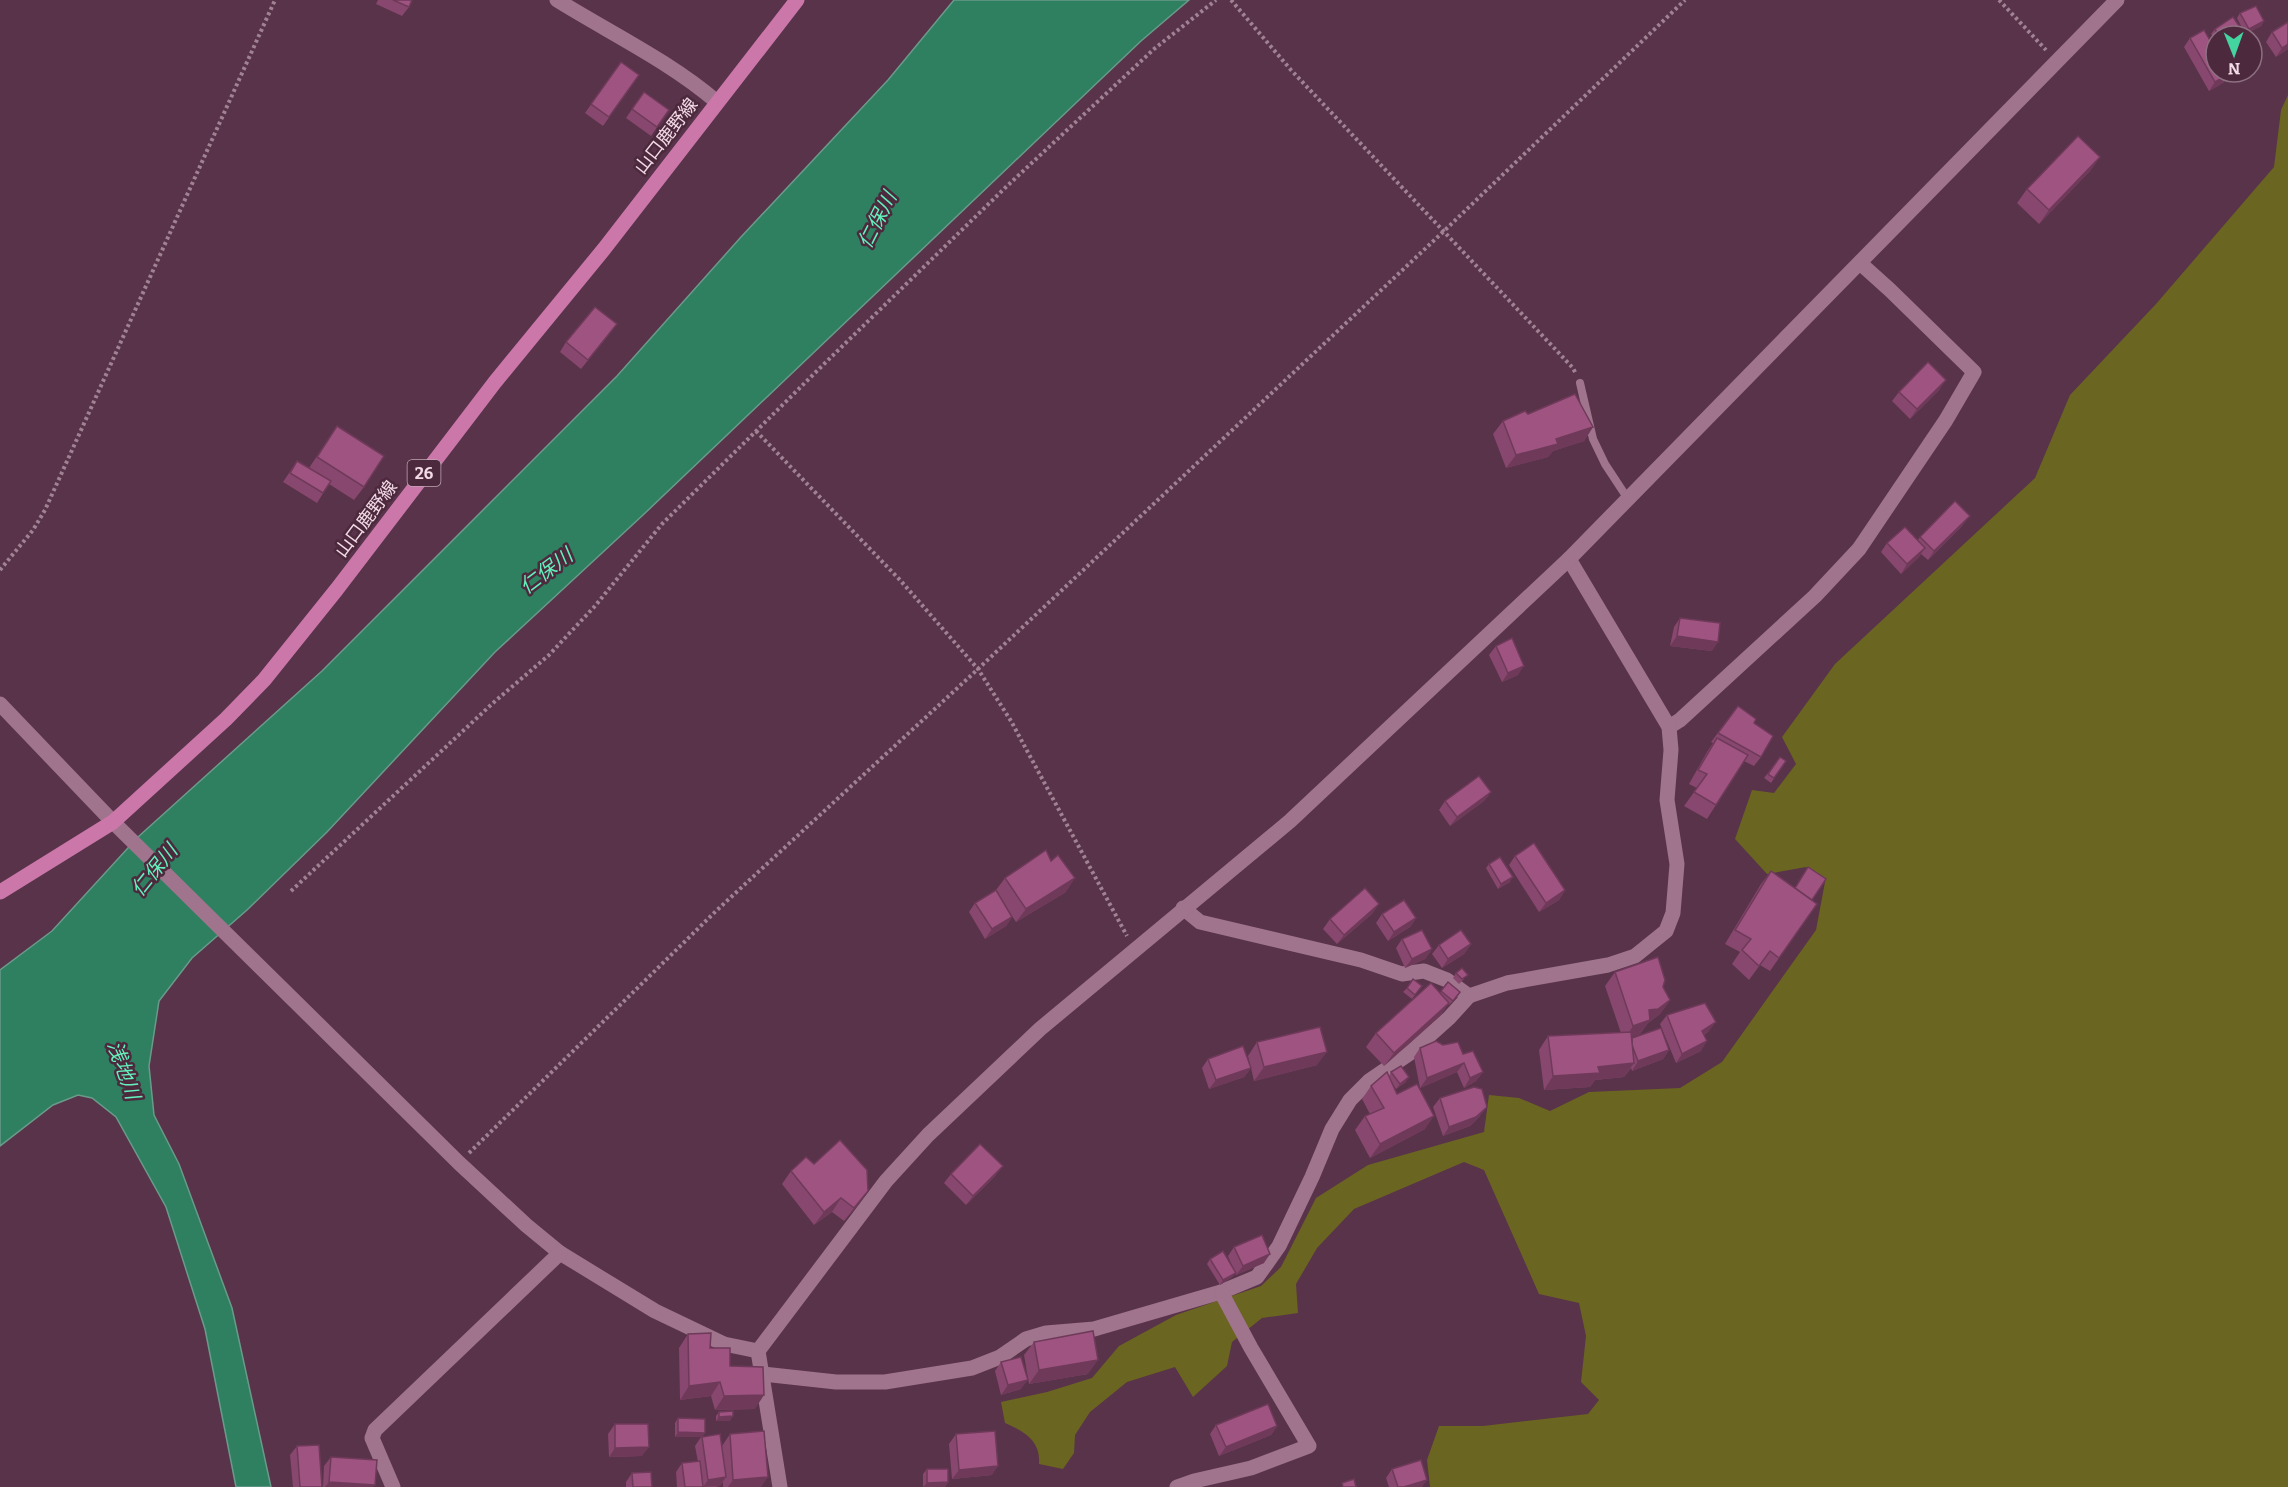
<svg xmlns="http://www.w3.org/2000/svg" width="2288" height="1487" font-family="Bitter,'Noto Sans JP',serif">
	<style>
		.green { fill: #6b6522 }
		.water { fill: #2f7f61; stroke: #6a9b8a; stroke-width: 1.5 }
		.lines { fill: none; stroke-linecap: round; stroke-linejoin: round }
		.path { stroke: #a18294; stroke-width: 4; stroke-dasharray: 3 3; stroke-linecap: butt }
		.lane { stroke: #9f748c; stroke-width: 8 }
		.street { stroke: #9f748c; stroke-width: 15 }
		.secondary { stroke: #9f748c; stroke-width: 15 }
		.primary { stroke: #cb77a9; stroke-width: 15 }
		.wall { fill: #88476e }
		.shaded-wall { fill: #6f3a5a }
		.building { fill: #9e5380; stroke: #6f3a5a; stroke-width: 1.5 }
		.labels { text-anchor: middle; stroke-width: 5; stroke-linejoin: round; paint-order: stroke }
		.shield { fill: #4d293e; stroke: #c1a6b5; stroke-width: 1.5 }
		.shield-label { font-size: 16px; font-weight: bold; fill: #f3dbe8 }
		.street-label { font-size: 18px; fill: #f3dbe8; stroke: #4d293e }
		.water-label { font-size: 20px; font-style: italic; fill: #64f0bb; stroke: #4d293e }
	</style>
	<rect width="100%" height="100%" fill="#583349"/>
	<!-- green -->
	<path class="green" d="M2288,95V1487H1430L1427,1460L1439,1426H1483L1588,1414L1599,1400L1581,1382L1586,1336L1579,1303L1539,1294L1484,1170L1464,1162L1354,1209L1317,1248L1296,1284L1298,1313L1262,1318L1232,1342L1227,1366L1193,1397L1175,1367L1127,1382L1090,1412L1075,1435L1074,1453L1063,1469L1039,1464C1041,1440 1023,1431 1005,1423L1001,1402L1047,1392L1092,1378L1119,1346L1176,1315L1261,1286L1281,1267L1316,1198L1368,1165L1484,1132L1489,1095L1519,1098L1550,1111L1589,1092L1680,1088L1722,1062L1816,930L1825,882L1806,867L1767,874L1735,839L1752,790L1774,793L1796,764L1782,737L1835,664L2035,478L2070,395L2156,304L2274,167L2281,110Z"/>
	<!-- water -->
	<polygon class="water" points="954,0 1189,0 1141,41 643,515 495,652 327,832 247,910 192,958 159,1001 149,1066 154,1115 179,1164 232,1308 271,1487 236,1487 205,1329 166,1207 116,1117 92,1098 78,1095 53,1105 0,1146 0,970 52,931 138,837 322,671 617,376 741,237 888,80"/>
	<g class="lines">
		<!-- path -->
		<g class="path">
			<polyline points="1231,0 1291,70 1573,368 1576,374"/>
			<polyline points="1999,0 2046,50"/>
			<polyline points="756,431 900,580 978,669 1011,721 1127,936"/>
			<polyline points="0,570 33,530 45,510 275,0"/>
			<polyline points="291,891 493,703 549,655 595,606 662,524 823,365 1006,187 1154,49 1216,0"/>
			<polyline points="469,1153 716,911 978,669 1444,231 1685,0"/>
		</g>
		<!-- lane -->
		<polyline class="lane" points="1580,383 1593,439 1605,464 1628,499"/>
		<!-- street -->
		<g class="street">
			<path d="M557,0C610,33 669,61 717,102"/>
			<polyline points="1669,727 1680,720 1815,596 1859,549 1946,420 1974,372 1890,290 1860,263"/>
			<polyline points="113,822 459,1163 526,1225 560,1253 655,1311 724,1344 758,1351"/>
			<polyline points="1183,908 1200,922 1361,960 1402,974 1424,971 1447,980 1469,996"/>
			<polyline points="763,1374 836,1382 885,1382 972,1368 1000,1357 1026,1339 1046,1333 1094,1329 1221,1292 1257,1277 1279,1246 1312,1177 1332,1129 1350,1100 1369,1081 1410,1053 1449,1018 1469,996 1507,983 1608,965 1635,956 1666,931 1673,913 1677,864 1667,800 1671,750 1669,727 1569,559"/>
			<polyline points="393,1487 372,1438 375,1430 560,1253"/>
			<polyline points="780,1487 758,1351 886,1181 928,1135 1040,1029 1290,821 1569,559 2117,0"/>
			<polyline points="1177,1487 1194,1481 1251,1468 1309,1446 1251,1348 1221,1292"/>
		</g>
		<!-- secondary -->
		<polyline class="secondary" points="0,704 113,822"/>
		<!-- primary -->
		<polyline class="primary" points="0,892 113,822 226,719 264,680 337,589 495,382 604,249 797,0"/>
	</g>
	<!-- wall -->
	<g class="wall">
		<polygon points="378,0 412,0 409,7 402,16 376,4"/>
		<polygon points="2240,13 2264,21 2261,26 2245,34 2237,18"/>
		<polygon points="2215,29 2239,35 2236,36 2216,36 2216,41 2211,34"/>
		<polygon points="2272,32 2288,49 2276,57 2266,42"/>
		<polygon points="2190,38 2229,74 2223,83 2209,91 2184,47"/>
		<polygon points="621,62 639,75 603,126 585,113"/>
		<polygon points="644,92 669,110 651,136 626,118"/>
		<polygon points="2100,157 2090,171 2039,224 2017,203 2027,189"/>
		<polygon points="610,333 581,369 560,352 566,342"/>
		<polygon points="1940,389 1910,419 1892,401 1899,392"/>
		<polygon points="1528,414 1593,427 1584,441 1553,451 1548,457 1506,468 1493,434 1503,421"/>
		<polygon points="337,426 364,487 354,500 329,484 317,503 283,482 297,461 309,468"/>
		<polygon points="1963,525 1928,560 1921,554 1919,557 1901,574 1881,552 1887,543 1918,540 1920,537"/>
		<polygon points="1680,618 1712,651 1670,646 1674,627"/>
		<polygon points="1496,646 1518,675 1502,682 1489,655"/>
		<polygon points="1738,706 1754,723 1761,757 1754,766 1744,761 1707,819 1684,806 1697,788 1689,784 1707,752 1713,743 1711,742"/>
		<polygon points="1780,757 1786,761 1771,783 1764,778"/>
		<polygon points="1491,792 1484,801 1450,826 1439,810 1445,801"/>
		<polygon points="1515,856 1565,890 1559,900 1539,912 1509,865"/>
		<polygon points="1489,864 1510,882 1498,889 1486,868"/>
		<polygon points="1771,871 1817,904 1770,971 1760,965 1749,980 1732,964 1740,952 1725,944 1761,884"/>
		<polygon points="1005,878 1066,892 1016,922 1008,910 1012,917 1006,926 985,939 969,912 975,903 996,890"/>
		<polygon points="1373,913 1337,944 1323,929 1330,919"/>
		<polygon points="1382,914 1416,918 1410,927 1388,941 1376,923"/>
		<polygon points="1402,939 1432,949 1425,959 1405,968 1396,948"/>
		<polygon points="1471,944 1464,954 1442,968 1432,954 1439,945"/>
		<polygon points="1615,972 1663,987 1670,1000 1660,1014 1648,1023 1640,1034 1631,1037 1632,1038 1669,1050 1663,1059 1632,1071 1631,1068 1624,1077 1595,1080 1590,1087 1544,1090 1539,1050 1548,1036 1621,1033 1605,986"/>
		<polygon points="1456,973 1464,979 1459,984 1453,978"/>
		<polygon points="1448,982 1457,997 1449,1005 1448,1004 1440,1016 1384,1066 1366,1047 1376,1033 1440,993"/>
		<polygon points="1422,986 1412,999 1403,992 1407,988"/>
		<polygon points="1667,1015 1709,1031 1704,1035 1701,1051 1676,1063 1660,1024"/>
		<polygon points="1257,1042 1317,1065 1254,1081 1251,1068 1244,1077 1209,1089 1202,1068 1208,1059 1250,1064 1248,1056"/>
		<polygon points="1420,1048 1463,1054 1483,1072 1476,1081 1464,1088 1457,1072 1420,1088 1414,1057"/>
		<polygon points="1391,1072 1406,1082 1396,1089 1391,1081 1397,1094 1425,1129 1370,1158 1355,1130 1365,1116 1370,1114 1362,1099 1371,1086 1389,1076"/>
		<polygon points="1440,1098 1480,1116 1470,1126 1443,1136 1433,1107"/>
		<polygon points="791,1171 858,1205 844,1221 832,1212 814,1225 782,1184"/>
		<polygon points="951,1174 996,1175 966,1205 944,1183"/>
		<polygon points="1234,1247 1264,1263 1236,1275 1235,1273 1232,1277 1220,1285 1207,1264 1210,1259 1234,1271 1228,1256"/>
		<polygon points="688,1334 710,1348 730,1366 755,1409 715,1410 711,1396 680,1400 679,1348"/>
		<polygon points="1034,1342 1088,1374 1029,1384 1024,1355"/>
		<polygon points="1001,1362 1021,1389 1001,1395 995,1371"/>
		<polygon points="719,1412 730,1421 716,1421 716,1416"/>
		<polygon points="678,1418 705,1433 702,1437 722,1446 730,1434 761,1487 723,1487 723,1482 720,1486 715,1487 677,1487 676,1472 682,1463 698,1462 695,1446 701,1437 675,1437 675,1423"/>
		<polygon points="615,1424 642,1456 609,1457 608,1434"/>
		<polygon points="1216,1425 1277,1426 1271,1435 1219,1456 1210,1434"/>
		<polygon points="956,1434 992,1475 952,1479 949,1444"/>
		<polygon points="297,1446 322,1487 293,1487 290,1455"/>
		<polygon points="331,1457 373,1487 323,1487 324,1466"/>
		<polygon points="927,1469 948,1482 945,1487 923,1487 923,1474"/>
		<polygon points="1392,1469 1422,1487 1389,1487 1386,1478"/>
		<polygon points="632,1473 652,1487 626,1487 626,1482"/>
	</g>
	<!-- shaded-wall -->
	<g class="shaded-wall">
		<polygon points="2264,21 2261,26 2245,34 2249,29"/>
		<polygon points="2288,44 2288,49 2276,57 2282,48"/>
		<polygon points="2229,74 2223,83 2209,91 2215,82"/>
		<polygon points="2100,157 2090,171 2039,224 2049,210"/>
		<polygon points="1946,380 1940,389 1910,419 1917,409"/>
		<polygon points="1593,427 1584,441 1553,451 1548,457 1506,468 1516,455 1556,439"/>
		<polygon points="1970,516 1963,525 1928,560 1934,551"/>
		<polygon points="1925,548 1919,557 1901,574 1907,564"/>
		<polygon points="1677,636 1718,642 1712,651 1670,646"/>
		<polygon points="1524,666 1518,675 1502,682 1508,673"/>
		<polygon points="1491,792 1484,801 1450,826 1457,817"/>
		<polygon points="1513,877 1510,882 1498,889 1501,884"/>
		<polygon points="1075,878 1066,892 1016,922 1026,909"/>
		<polygon points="1565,890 1559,900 1539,912 1546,903"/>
		<polygon points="1379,904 1373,913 1337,944 1344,935"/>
		<polygon points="1012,917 1006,926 985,939 992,929"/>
		<polygon points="1416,918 1410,927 1388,941 1394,932"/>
		<polygon points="1471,944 1464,954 1442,968 1448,959"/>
		<polygon points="1432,949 1425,959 1405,968 1412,959"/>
		<polygon points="1670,1000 1660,1014 1648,1023 1640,1034 1624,1040 1633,1026 1649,1010"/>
		<polygon points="1449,1003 1440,1016 1384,1066 1394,1053"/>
		<polygon points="1716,1022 1709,1031 1695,1040 1702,1031"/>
		<polygon points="1707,1041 1701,1051 1676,1063 1682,1054"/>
		<polygon points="1669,1050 1663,1059 1632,1071 1638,1061"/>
		<polygon points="1327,1052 1317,1065 1254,1081 1264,1067"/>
		<polygon points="1464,1063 1457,1072 1420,1088 1427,1078"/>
		<polygon points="1634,1063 1624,1077 1595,1080 1590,1087 1544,1090 1553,1076 1598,1067"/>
		<polygon points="1251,1068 1244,1077 1209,1089 1216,1080"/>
		<polygon points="1483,1072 1476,1081 1464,1088 1470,1078"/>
		<polygon points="1409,1077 1406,1082 1396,1089 1400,1084"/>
		<polygon points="1487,1107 1480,1116 1470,1126 1443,1136 1449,1127"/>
		<polygon points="1434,1116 1425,1129 1370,1158 1380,1144"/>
		<polygon points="1003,1166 996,1175 966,1205 973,1196"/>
		<polygon points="868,1191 858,1205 844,1221 854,1208"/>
		<polygon points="841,1198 832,1212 814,1225 824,1212"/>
		<polygon points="1270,1254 1264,1263 1236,1275 1243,1266"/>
		<polygon points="1236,1273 1232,1277 1220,1285 1223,1280"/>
		<polygon points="1098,1360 1088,1374 1029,1384 1039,1370"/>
		<polygon points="1028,1380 1021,1389 1001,1395 1008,1385"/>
		<polygon points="720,1382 711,1396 680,1400 689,1386"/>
		<polygon points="764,1395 755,1409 715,1410 724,1396"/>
		<polygon points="733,1416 730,1421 716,1421 719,1417"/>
		<polygon points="1277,1426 1271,1435 1219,1456 1226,1447"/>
		<polygon points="678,1432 705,1433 702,1437 675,1437"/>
		<polygon points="649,1447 642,1456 609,1457 615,1448"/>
		<polygon points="998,1466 992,1475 952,1479 959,1470"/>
		<polygon points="726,1477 720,1486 703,1487 708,1480"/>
		<polygon points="768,1477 761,1487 728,1487 733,1480"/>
		<polygon points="1427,1480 1422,1487 1404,1487"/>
		<polygon points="329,1482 375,1485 373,1487 325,1487"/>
		<polygon points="948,1482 945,1487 923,1487 927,1483"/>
	</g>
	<!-- building -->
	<g class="building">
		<polygon points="393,0 412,0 409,7"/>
		<polygon points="2256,6 2264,21 2249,29 2240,13"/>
		<polygon points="2233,17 2242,30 2233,36 2219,36 2215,29"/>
		<polygon points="2288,22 2288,44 2282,48 2272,32"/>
		<polygon points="2204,30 2216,51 2216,72 2228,72 2229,74 2215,82 2190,38"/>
		<polygon points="621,62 639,75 609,117 591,104"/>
		<polygon points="644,92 669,110 657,127 632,109"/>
		<polygon points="2078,136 2100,157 2049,210 2027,189"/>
		<polygon points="595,307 617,324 588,360 566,342"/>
		<polygon points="1928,362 1946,380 1917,409 1899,392"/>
		<polygon points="1575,394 1593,427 1556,439 1558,444 1516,455 1503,421 1525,411 1528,414"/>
		<polygon points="337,426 384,456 364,487 317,457"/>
		<polygon points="297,461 331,481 323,493 290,473"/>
		<polygon points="1955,501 1970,516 1934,551 1920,537"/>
		<polygon points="1905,527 1925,548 1907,564 1887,543"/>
		<polygon points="1680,618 1720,623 1718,642 1677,636"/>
		<polygon points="1512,638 1524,666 1508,673 1496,646"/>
		<polygon points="1738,706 1756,719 1754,723 1773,736 1761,757 1718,733"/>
		<polygon points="1717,738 1748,755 1716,805 1694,792 1707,774 1698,770"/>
		<polygon points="1780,757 1786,761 1774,778 1768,774"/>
		<polygon points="1479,776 1491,792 1457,817 1445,801"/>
		<polygon points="1534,843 1565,890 1546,903 1515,856"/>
		<polygon points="1046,850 1051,861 1058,855 1075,878 1026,909 1005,878"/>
		<polygon points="1500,857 1513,877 1501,884 1489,864"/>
		<polygon points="1808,867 1826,879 1812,900 1795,888"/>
		<polygon points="1771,871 1817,904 1779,958 1770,951 1759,966 1742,950 1751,939 1735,930"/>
		<polygon points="1365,888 1379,904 1344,935 1330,919"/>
		<polygon points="996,890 1012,917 992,929 975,903"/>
		<polygon points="1404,900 1416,918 1394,932 1382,914"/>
		<polygon points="1422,930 1432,949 1412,959 1402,939"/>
		<polygon points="1461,930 1471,944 1448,959 1439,945"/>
		<polygon points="1658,957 1665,980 1663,987 1670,1000 1658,1009 1649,1010 1650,1020 1633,1026 1615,972"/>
		<polygon points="1462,968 1468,975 1462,979 1456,973"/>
		<polygon points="1413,979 1422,986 1415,995 1407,988"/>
		<polygon points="1448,982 1460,992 1453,1001 1441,991"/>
		<polygon points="1431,983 1449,1003 1394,1053 1376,1033"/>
		<polygon points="1705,1003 1716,1022 1702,1031 1707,1041 1682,1054 1667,1015"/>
		<polygon points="1320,1027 1327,1052 1264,1067 1257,1042"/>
		<polygon points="1661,1028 1669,1050 1638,1061 1632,1045 1632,1038"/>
		<polygon points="1631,1032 1634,1063 1598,1067 1600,1073 1553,1076 1548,1036"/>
		<polygon points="1436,1041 1443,1045 1458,1042 1463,1054 1473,1051 1483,1072 1470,1078 1464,1063 1427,1078 1420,1048"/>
		<polygon points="1243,1046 1251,1068 1216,1080 1208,1059"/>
		<polygon points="1401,1066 1409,1077 1400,1084 1391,1072"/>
		<polygon points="1387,1072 1397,1094 1417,1084 1434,1116 1380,1144 1365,1116 1384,1108 1371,1086"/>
		<polygon points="1474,1087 1482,1089 1487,1107 1476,1117 1449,1127 1440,1098"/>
		<polygon points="840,1140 867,1170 868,1191 854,1208 841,1198 824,1212 791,1171 806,1157 814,1164"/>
		<polygon points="980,1144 1003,1166 973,1196 951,1174"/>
		<polygon points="1262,1235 1270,1254 1243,1266 1234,1247"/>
		<polygon points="1223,1251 1236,1273 1223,1280 1210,1259"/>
		<polygon points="1093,1331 1098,1360 1039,1370 1034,1342"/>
		<polygon points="711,1333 710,1348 730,1348 730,1366 763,1367 764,1395 724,1396 720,1382 689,1386 688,1334"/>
		<polygon points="1021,1357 1028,1380 1008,1385 1001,1362"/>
		<polygon points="1268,1404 1277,1426 1226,1447 1216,1425"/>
		<polygon points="733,1411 733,1416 719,1417 719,1412"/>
		<polygon points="678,1418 705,1419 705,1433 678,1432"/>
		<polygon points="615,1424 648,1424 649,1447 615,1448"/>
		<polygon points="764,1431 768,1477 733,1480 730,1434"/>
		<polygon points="995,1431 998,1466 959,1470 956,1434"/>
		<polygon points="720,1434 726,1477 708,1480 702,1437"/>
		<polygon points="319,1445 322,1487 300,1487 297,1446"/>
		<polygon points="331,1457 377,1460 375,1485 329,1482"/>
		<polygon points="1421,1460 1427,1480 1404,1487 1398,1487 1392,1469"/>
		<polygon points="700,1461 703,1487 685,1487 682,1463"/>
		<polygon points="927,1469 948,1469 948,1482 927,1483"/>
		<polygon points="651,1472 652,1487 633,1487 632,1473"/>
		<polygon points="1354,1479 1356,1487 1343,1487 1342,1483"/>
	</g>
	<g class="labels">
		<!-- shield labels -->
		<rect class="shield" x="407.5" y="460" width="33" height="26" rx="4.5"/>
		<g class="shield-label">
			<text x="424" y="479">26</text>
		</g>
		<!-- street labels -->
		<g class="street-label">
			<text transform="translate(666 136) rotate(-52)" y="6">山口鹿野線</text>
			<text transform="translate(366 519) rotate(-53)" y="6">山口鹿野線</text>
		</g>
		<!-- water labels -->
		<g class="water-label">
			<text transform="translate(877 220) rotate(-63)" y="7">仁保川</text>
			<text transform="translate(546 571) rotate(-37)" y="7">仁保川</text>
			<text transform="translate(154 870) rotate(-51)" y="7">仁保川</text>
			<text transform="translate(124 1070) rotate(71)" y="7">浅地川</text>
		</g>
	</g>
	<!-- north arrow -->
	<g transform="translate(2234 54) rotate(179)"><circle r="28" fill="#4d293e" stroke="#8f7082" stroke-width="1.5"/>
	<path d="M0-4.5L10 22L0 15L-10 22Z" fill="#43d4a0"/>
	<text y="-9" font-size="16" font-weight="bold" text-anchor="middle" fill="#f3dbe8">N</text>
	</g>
</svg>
